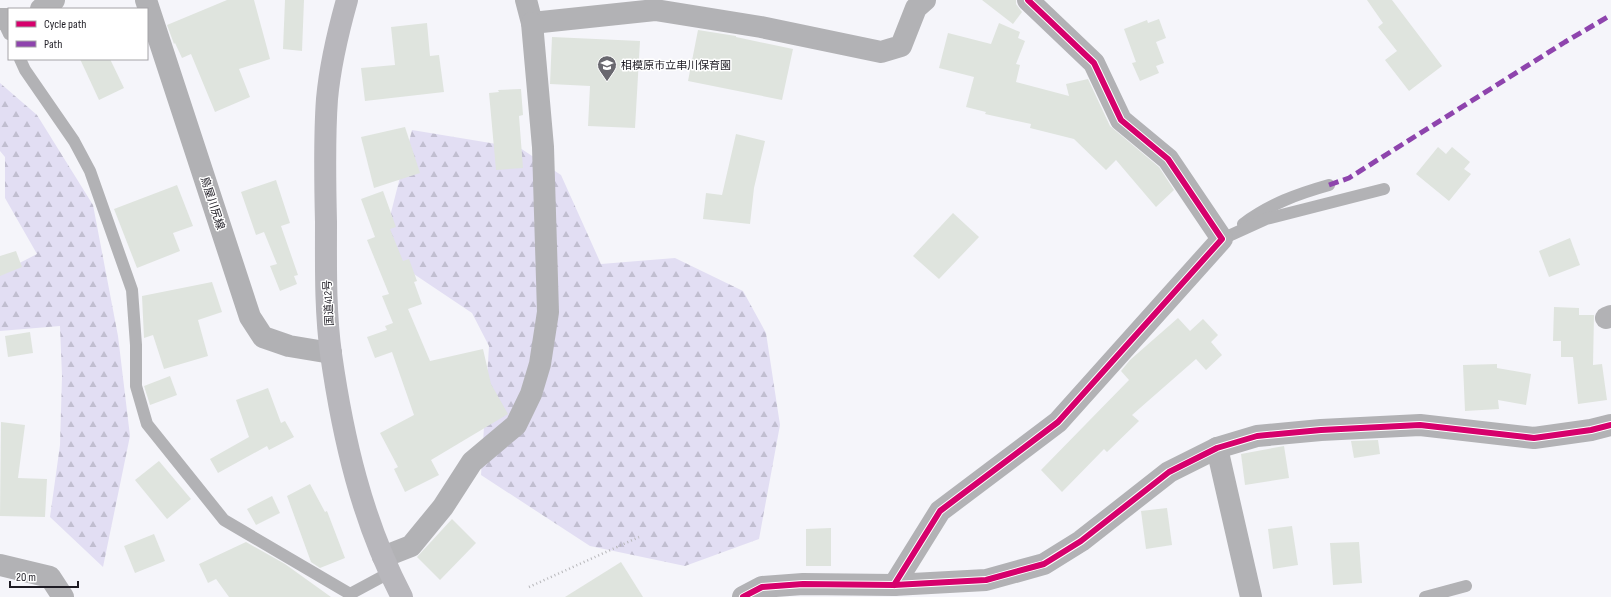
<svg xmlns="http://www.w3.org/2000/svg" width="1611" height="597" font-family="'Sofia Sans Condensed','Noto Sans JP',sans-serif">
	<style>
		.forest { fill: url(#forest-firs) }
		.building { fill: #dfe4de }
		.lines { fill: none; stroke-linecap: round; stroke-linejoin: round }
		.path { stroke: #b7b7ba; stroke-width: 2.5; stroke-dasharray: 1 3; stroke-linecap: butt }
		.service { stroke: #b2b2b5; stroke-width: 12 }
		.minor { stroke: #b2b2b5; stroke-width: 22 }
		.secondary { stroke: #b1b1b4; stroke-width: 22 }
		.trunk { stroke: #b8b7bc; stroke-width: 22 }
		.quiet { stroke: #8e44ad; stroke-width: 5; stroke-dasharray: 10 5; stroke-linecap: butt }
		.cycleway-casing { stroke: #fff; stroke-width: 8 }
		.cycleway { stroke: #d6006c; stroke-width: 6 }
		.labels { text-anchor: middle; stroke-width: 3; stroke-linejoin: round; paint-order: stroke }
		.poi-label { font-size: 11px; fill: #1e1c24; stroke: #fff; text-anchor: start }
		.street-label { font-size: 11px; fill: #1e1c24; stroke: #fff }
	</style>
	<defs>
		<pattern id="forest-firs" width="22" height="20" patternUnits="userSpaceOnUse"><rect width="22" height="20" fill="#e2def3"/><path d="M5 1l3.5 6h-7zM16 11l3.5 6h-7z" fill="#c1bed0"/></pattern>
	</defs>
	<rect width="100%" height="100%" fill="#f5f5fa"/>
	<!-- forest -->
	<g class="forest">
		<polygon points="0,83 37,115 93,205 118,336 130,436 103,567 50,517 60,445 62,376 60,326 0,331 0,273 37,254 5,198 5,157 0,151"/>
		<polygon points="412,130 520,148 561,175 601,264 675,258 743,291 766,333 780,425 759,539 685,566 590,546 481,475 489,346 472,313 381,252"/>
	</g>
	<!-- building -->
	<g class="building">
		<polygon points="227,0 254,0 270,59 239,69 250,97 215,112 191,54 182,58 175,43 174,44 167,25"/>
		<polygon points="285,0 304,0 302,51 283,49"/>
		<polygon points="982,0 1016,0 1016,4 1022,12 1013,24"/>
		<polygon points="1367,0 1392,0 1442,66 1409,91 1385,60 1397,51 1378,27 1383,23"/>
		<polygon points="1159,19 1166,38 1156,42 1164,63 1156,66 1159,73 1140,81 1132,63 1136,62 1124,29 1147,20 1148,23"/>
		<polygon points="427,23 430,56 439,55 444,92 365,101 361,68 395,65 391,27"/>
		<polygon points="999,23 1020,32 1018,38 1025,41 1016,64 1020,65 1016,82 1069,96 1066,84 1088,79 1110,126 1159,167 1174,190 1156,207 1116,160 1106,170 1074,139 1030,128 1031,124 985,114 986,112 966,107 974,77 939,68 948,33 991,44"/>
		<polygon points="698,30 736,36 736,37 793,49 782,100 688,81"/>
		<polygon points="552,37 640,41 635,128 588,126 590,86 550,84"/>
		<polygon points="80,59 110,59 124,88 99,100"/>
		<polygon points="521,89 523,115 519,116 523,168 496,170 489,93 499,92 498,90"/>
		<polygon points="405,127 420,173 374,188 361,137"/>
		<polygon points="736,134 765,141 754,188 750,224 703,219 706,193 722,195"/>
		<polygon points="1438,147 1446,154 1452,147 1470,162 1464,169 1471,174 1449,201 1416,174"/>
		<polygon points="276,180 290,223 281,226 298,275 294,276 297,284 280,291 270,266 277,264 264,232 256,235 241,192"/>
		<polygon points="177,185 193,226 173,233 180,251 137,268 114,209"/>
		<polygon points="383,191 396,227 390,229 403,261 409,259 417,281 414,282 422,304 408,309 430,361 483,349 491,384 508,414 431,460 439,475 405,492 394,469 398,467 380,433 414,415 392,352 375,358 367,337 387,330 385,326 393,323 382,296 389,294 367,240 375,237 361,199"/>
		<polygon points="953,213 979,237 939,279 913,256"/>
		<polygon points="1570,238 1580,265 1549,277 1539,251"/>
		<polygon points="16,251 22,267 0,276 0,256"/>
		<polygon points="212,282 222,312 198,320 208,356 164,369 153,335 144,338 142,296"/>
		<polygon points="1554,307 1579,308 1579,315 1594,315 1593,365 1602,364 1607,400 1578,404 1573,357 1561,357 1561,341 1553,341"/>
		<polygon points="1178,318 1190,331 1203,319 1218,335 1211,342 1222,355 1206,370 1196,359 1132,415 1139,421 1107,452 1104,449 1062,492 1041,470 1129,380 1121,371 1130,360"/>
		<polygon points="30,332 33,353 8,357 5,336"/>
		<polygon points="1497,364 1497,368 1531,374 1526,405 1498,400 1499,409 1465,411 1463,365"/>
		<polygon points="170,376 177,395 150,405 144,386"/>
		<polygon points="268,388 281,423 285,421 294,437 269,450 267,446 218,473 210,459 249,437 236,400"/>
		<polygon points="1,422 25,425 18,478 47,479 45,517 0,516"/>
		<polygon points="1378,440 1380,454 1354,458 1351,441"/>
		<polygon points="1284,446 1289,478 1245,485 1241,454"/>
		<polygon points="159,461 191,499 167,519 135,480"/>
		<polygon points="310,484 325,512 327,511 345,558 320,568 311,562 287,496"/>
		<polygon points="272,496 280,513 256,525 247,509"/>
		<polygon points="1167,508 1172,545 1146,549 1141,511"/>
		<polygon points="452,519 476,543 440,580 417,557"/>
		<polygon points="1292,526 1298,565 1273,569 1268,529"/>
		<polygon points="831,528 831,566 806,566 806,529"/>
		<polygon points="154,534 165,561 135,573 124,546"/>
		<polygon points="246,542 285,564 331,597 229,597 216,579 208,583 199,564"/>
		<polygon points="1359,542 1362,583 1333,585 1330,543"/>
		<polygon points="621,562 643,597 565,597"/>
	</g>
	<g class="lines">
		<!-- path -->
		<polyline class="path" points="529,587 639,537"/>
		<!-- service -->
		<g class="service">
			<polyline points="2,19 9,34"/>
			<polyline points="20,59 25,70 74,141 90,171 132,290 136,345 136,386 147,424 224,520 350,594 389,573"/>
			<path d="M1243,224C1270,204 1297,194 1329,185"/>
			<polyline points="1222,239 1266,219 1384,189"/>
			<polyline points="1425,597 1466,586"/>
		</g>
		<!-- minor -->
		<g class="minor">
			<polyline points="526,0 532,23 655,10 761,27 881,52 901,46 916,8 925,0"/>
			<polyline points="41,9 54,0"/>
			<polyline points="0,19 9,19"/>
			<polyline points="1606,318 1611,316"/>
			<polyline points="1217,448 1251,597"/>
			<polyline points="383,557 411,546 443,507 472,462 516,425 531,394 540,364 548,312 543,147 532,23"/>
			<polyline points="0,565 50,577 63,597"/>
			<polyline points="894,585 940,511 1058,422 1222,239 1168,159 1121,120 1094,63 1028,0"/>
			<polyline points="743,597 762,587 803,584 894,585 986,580 1044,564 1081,541 1169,472 1217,448 1257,436 1321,430 1420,425 1534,438 1591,430 1611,425"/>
		</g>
		<!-- secondary -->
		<polyline class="secondary" points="146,0 250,317 263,337 289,346 331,353"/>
		<!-- trunk -->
		<path class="trunk" d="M347,0C338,32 330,66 327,99C324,140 325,181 326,222C326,266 325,310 331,354C343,438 362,521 402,597"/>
		<!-- quiet -->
		<polyline class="quiet" points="1329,185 1349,178 1565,42 1611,15"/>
		<defs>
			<g id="cycleway">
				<polyline points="894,585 940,511 1058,422 1222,239 1168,159 1121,120 1094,63 1028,0"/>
				<polyline points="743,597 762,587 803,584 894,585 986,580 1044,564 1081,541 1169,472 1217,448 1257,436 1321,430 1420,425 1534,438 1591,430 1611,425"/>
			</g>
		</defs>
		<!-- cycleway casing -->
		<use href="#cycleway" class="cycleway-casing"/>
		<!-- cycleway -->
		<use href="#cycleway" class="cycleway"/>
	</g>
	<!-- icons -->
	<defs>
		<symbol id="school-pin" viewBox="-11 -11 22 30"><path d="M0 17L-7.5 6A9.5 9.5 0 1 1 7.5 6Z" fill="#69686f" stroke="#fff"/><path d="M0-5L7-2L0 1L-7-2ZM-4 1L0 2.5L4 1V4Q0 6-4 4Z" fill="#fff"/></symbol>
	</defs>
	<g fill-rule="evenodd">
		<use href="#school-pin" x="596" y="54" width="22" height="30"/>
	</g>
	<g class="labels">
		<!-- poi labels -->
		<g class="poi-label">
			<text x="621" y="69">相模原市立串川保育園</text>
		</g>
		<!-- street labels -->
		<g class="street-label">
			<text transform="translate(213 203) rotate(72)" y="4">鳥屋川尻線</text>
			<text transform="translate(328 303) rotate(-93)" y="4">国道412号</text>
		</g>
	</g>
	<!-- legend -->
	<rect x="8" y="8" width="140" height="52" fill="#ffffff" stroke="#a5a4a7"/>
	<rect x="16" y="21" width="20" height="6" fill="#d6006c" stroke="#a5a4a7"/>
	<text x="44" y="28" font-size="12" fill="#1e1c24">Cycle path</text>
	<rect x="16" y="41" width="20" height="6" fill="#8e44ad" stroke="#a5a4a7"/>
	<text x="44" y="48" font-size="12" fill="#1e1c24">Path</text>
	<!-- scale -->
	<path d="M10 581v6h68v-6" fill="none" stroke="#1e1c24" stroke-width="2"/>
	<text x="16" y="581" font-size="12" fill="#1e1c24" stroke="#ffffff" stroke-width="3" paint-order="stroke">20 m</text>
</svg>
